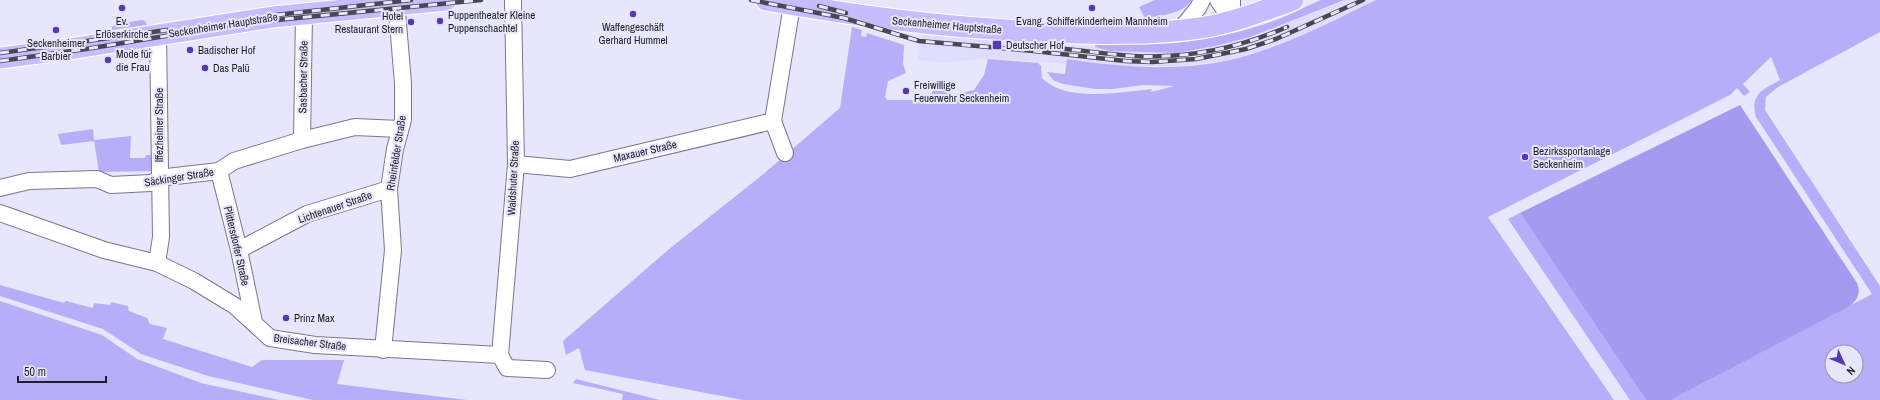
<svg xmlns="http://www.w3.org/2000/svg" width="1880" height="400" font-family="'Archivo Narrow',sans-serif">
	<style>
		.built { fill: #dfdcfc }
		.green { fill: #b7adf9; fill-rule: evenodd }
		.forest { fill: #a699f0 }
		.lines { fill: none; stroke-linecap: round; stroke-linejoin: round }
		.minor-casing { stroke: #79778c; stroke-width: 18 }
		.major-casing { stroke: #fff; stroke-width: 23 }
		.minor { stroke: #fff; stroke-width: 16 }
		.major { stroke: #c7bcfd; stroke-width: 21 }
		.rail-casing { stroke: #484752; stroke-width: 4.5 }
		.rail { stroke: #e8e6fd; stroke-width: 3; stroke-dasharray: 9; stroke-linecap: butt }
		.poi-dot { fill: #5939b1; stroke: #e8e6fd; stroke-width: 1.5 }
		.labels { text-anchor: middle; stroke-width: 4; stroke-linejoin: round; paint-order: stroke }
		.poi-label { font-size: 11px; fill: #1f1f27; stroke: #e8e6fd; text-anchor: start }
		.street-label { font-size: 11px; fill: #1f1f27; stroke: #e8e6fd }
	</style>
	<rect width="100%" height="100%" fill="#e8e6fd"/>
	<!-- built -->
	<polygon class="built" points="1344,0 1376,0 1316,29 1258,52 1224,61 1175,66 1112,66 1067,59 1066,64 988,58 944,63 918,60 923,31 1095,47 1111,51 1177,53 1215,46 1250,37"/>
	<!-- green -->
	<g class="green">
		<path d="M1155,0H1192C1181,15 1162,15 1145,18L1139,7Z"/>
		<path d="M1321,0H1344L1250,37L1215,46L1177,53L1110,51L1095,47L1096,41C1155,50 1215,41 1271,22C1288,16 1304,7 1321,0Z"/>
		<path d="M1376,0H1880V32L1778,87L1766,97L1765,110L1880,286V400H1671L1872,294L1756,117C1750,94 1762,90 1780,80L1771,57L1743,84L1750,92L1744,96L1737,88L1730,95L1488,217L1614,400H743L585,370L579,348L566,355L563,341L668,250L761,176L840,108L852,27L862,30L861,36L866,37L867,33L904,45L903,63L906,73L888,81L885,97L888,100H931L933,85L949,87L952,95L974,90L984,75L988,59L1038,63L1041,66L1042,78C1066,103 1121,92 1152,89L1151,92L1175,86L1143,85L1113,89H1095L1063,84L1053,80L1047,72L1065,74L1067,59C1117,67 1171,71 1221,62C1273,52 1329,23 1376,0ZM1832,352H1856V376H1832Z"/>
		<polygon points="142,20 145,21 147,25 112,30 112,27 116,24"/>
		<polygon points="93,129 94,140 131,136 130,158 145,158 146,155 154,155 154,171 99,172 94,141 61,145 58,134"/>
		<polygon points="1520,213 1646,400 1630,400 1508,219"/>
		<polygon points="0,285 64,303 66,301 93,308 94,303 110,305 111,302 128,306 129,311 147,318 150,324 167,328 163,339 252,367 262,360 344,360 337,384 467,400 313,400 208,376 141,354 103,329 0,296"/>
		<polygon points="0,301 102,335 137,359 201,383 279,400 0,400"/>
		<polygon points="576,379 660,400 622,400 623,394 573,383"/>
	</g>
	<!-- forest -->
	<path class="forest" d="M1740,105L1857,283C1861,293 1858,299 1850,306L1671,400H1646L1520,213Z"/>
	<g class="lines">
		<defs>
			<g id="minor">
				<polyline points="1218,0 1232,21"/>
				<polyline points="1232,21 1232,0"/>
				<polyline points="1180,30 1198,8 1202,0"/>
				<polyline points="773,121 785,153"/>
				<polyline points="302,140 304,14"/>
				<polyline points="516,164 570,169 773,121 792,5"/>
				<polyline points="219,171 239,250 254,322"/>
				<polyline points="0,188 29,181 97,179 111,185 151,183 167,177 219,171 234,161 302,140 355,127 400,129"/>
				<polyline points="0,213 104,250 157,263 194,281 235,306 270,338 315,345 500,355"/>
				<polyline points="239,250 307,214 389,189"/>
				<polyline points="157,263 161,237 158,35"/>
				<polyline points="383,350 393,250 389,189 395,149 403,120 403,83 396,0"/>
				<polyline points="500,355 516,164 513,0"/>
				<polyline points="500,355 507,368 547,370"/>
			</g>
			<g id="major">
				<path d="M766,0C860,17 954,29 1049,32C1099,34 1151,35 1200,28C1232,23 1263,11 1293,0"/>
				<polyline points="0,58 69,49 273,17 446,0"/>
			</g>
		</defs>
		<!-- minor casing -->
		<use href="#minor" class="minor-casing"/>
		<!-- major casing -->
		<use href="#major" class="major-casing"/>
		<!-- minor -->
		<use href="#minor" class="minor"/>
		<!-- major -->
		<use href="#major" class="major"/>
		<defs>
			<g id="rail">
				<polyline points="751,0 844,18 919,41 1034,51 1125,61 1152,62 1196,59 1246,49 1276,39 1363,0"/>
				<polyline points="819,6 846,13"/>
				<polyline points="276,15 411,0"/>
				<path d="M1054,48C1080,50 1106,54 1133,56C1186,59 1239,48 1287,27"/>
				<polyline points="0,53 167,30"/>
				<polyline points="0,61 86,49 245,23 481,0"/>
			</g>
		</defs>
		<!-- rail casing -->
		<use href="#rail" class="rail-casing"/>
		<!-- rail -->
		<use href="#rail" class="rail"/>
	</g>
	<!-- markers -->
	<g class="poi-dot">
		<circle cx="122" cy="8" r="4"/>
		<circle cx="1092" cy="8" r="4"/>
		<circle cx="633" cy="14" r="4"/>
		<circle cx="440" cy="21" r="4"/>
		<circle cx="411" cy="22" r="4"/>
		<circle cx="56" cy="30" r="4"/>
		<rect x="992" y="40" width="10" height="10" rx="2"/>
		<circle cx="190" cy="50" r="4"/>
		<circle cx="108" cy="60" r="4"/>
		<circle cx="205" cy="68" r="4"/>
		<circle cx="906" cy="91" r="4"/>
		<circle cx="1525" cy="157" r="4"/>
		<circle cx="286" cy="318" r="4"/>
	</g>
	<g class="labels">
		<!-- poi labels -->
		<g class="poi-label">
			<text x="448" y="19">Puppentheater Kleine<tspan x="448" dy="13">Puppenschachtel</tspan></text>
			<text x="403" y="20" text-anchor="end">Hotel<tspan x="403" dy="13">Restaurant Stern</tspan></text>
			<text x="122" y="25" text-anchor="middle">Ev.<tspan x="122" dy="13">Erlöserkirche</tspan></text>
			<text x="1092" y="25" text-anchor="middle">Evang. Schifferkinderheim Mannheim</text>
			<text x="633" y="31" text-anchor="middle">Waffengeschäft<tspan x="633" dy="13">Gerhard Hummel</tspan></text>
			<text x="56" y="47" text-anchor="middle">Seckenheimer<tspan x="56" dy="13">Barbier</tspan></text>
			<text x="1006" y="49">Deutscher Hof</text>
			<text x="198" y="54">Badischer Hof</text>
			<text x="116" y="58">Mode für<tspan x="116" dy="13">die Frau</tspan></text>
			<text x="213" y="72">Das Palü</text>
			<text x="914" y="89">Freiwillige<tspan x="914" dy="13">Feuerwehr Seckenheim</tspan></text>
			<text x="1533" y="155">Bezirkssportanlage<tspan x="1533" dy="13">Seckenheim</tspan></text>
			<text x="294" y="322">Prinz Max</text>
		</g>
		<!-- street labels -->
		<g class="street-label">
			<text transform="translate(223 25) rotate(-9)" y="4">Seckenheimer Hauptstraße</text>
			<text transform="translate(947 25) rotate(5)" y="4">Seckenheimer Hauptstraße</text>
			<text transform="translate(303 77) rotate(-89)" y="4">Sasbacher Straße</text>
			<text transform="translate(159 125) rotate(-90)" y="4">Iffezheimer Straße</text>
			<text transform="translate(645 151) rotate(-13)" y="4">Maxauer Straße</text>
			<text transform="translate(396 153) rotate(-81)" y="4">Rheinfelder Straße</text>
			<text transform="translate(179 177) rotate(-9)" y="4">Säckinger Straße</text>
			<text transform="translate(513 178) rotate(-87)" y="4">Waldshuter Straße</text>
			<text transform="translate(335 207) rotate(-19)" y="4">Lichtenauer Straße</text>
			<text transform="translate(237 246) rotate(77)" y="4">Plittersdorfer Straße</text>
			<text transform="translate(310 342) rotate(7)" y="4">Breisacher Straße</text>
		</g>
	</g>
	<!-- north arrow -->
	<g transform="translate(1844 364) rotate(134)"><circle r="19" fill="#e8e6fd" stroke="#9896a7"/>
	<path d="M0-3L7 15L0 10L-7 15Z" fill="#5939b1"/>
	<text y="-6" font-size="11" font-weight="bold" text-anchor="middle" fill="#1f1f27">N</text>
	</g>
	<!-- scale -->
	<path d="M18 376v6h88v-6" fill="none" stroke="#1f1f27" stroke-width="2"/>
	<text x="24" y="376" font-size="12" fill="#1f1f27" stroke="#e8e6fd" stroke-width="3" paint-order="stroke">50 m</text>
</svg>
